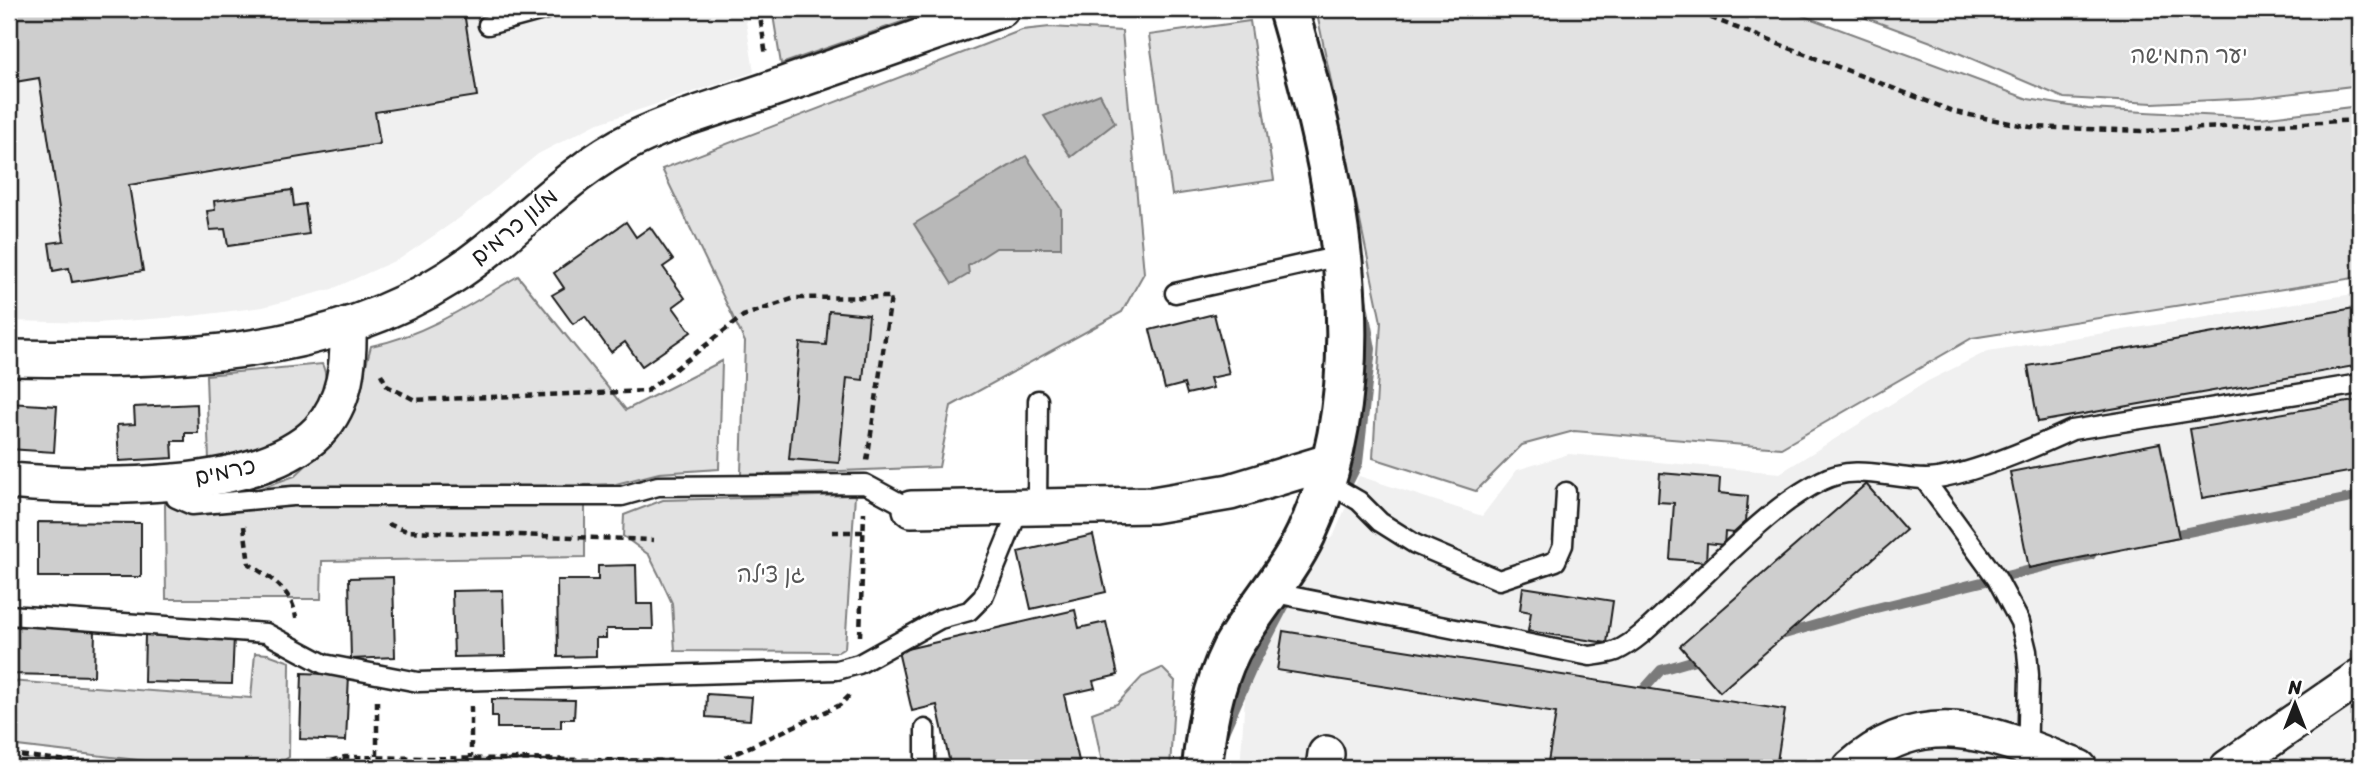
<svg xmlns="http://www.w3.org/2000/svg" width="2369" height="777" font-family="Sriracha,'Playpen Sans Hebrew',sans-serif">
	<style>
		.built { fill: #f0f0f0 }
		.green { fill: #e2e2e2; stroke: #7f7f7f; stroke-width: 2 }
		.water { fill: #b8b8b8; stroke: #7a7a7a; stroke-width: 2 }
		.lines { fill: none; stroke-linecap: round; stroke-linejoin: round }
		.stream { stroke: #7a7a7a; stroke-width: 10 }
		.building { fill: #cecece; stroke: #1c1c1c; stroke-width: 2 }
		.lane-casing { stroke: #1c1c1c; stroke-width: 23 }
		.street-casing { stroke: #1c1c1c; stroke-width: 40 }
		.secondary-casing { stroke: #1c1c1c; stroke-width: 44 }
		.path { stroke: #1c1c1c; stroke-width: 4.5; stroke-dasharray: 7 5; stroke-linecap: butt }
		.lane { stroke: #fff; stroke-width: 18 }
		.street { stroke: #fff; stroke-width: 35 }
		.secondary { stroke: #fff; stroke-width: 38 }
		.labels { text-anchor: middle; stroke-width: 5; stroke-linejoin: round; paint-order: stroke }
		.park-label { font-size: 23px; fill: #575757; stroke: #fff }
		.street-label { font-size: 23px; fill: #1c1c1c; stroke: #fff }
	</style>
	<rect width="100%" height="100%" fill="#fff"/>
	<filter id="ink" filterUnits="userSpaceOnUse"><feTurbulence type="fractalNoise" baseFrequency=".0143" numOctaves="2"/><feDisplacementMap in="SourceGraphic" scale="14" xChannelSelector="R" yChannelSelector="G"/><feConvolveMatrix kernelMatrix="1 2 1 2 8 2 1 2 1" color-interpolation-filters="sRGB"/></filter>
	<g filter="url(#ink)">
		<!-- built -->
		<g class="built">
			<polygon points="9,9 744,9 754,72 596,124 538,154 461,217 401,258 332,289 263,307 192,316 96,323 9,321"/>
			<polygon points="2360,293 2360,768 1983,768 1959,760 1960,768 1240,768 1248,653 1308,561 1334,535 1359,476 1482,516 1517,470 1569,454 1780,473 1928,381 1988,351"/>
		</g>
		<!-- green -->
		<g class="green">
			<polygon points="772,9 939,9 781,64"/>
			<polygon points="1316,9 1785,9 2028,99 2088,109 2260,118 2360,106 2360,277 1972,338 1781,448 1574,431 1522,445 1476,491 1373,458 1381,322"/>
			<polygon points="1842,9 2360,9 2360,85 2254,98 2153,103 2064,98 1942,46"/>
			<polygon points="1250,21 1274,180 1172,195 1149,35"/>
			<polygon points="1050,27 1122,31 1144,273 1122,312 951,406 939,467 741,475 745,342 662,169 1022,30"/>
			<path d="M518,276L626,410L722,361L719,469L659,473L616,484L585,485V557L322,561L321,599H166L165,504L255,490L295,476L337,436L359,391L371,346C425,335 471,304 518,276Z"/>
			<path d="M322,364C328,376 326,389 321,401C301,441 249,451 209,461L206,375Z"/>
			<polygon points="855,495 845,648 838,652 675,651 672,603 659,575 649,555 623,536 624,515 663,500"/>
			<polygon points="255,653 268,654 290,662 289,757 273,768 206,768 9,745 9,681 251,698"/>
			<polygon points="1162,668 1175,681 1170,768 1103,768 1092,713 1117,704 1142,677"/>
		</g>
		<!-- water -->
		<g class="water">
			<polygon points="1100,94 1115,123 1071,157 1044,116"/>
			<polygon points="1026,156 1061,209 1061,248 996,248 968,266 969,274 952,284 914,224"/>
		</g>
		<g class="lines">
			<!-- stream -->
			<g class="stream">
				<polyline points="1342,495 1358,463 1371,349 1362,299"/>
				<polyline points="2164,537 2360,496"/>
				<polyline points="1774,637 1860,612 2091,555"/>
				<polyline points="1637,697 1661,670 1705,657"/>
				<polyline points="1221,739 1253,666 1291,593"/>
			</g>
		</g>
		<!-- building -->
		<g class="building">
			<polygon points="9,9 220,9 221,17 271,9 485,9 464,12 477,96 375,112 380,144 129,185 143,271 72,282 69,268 53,271 49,243 64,241 39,78 9,83"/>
			<polygon points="292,190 294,206 305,204 309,234 228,246 225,229 210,230 207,211 215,210 214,201"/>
			<polygon points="626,222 636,237 650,227 673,260 663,267 685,298 673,307 691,332 642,366 625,342 611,352 585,316 573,324 552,295 564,288 554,273"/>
			<polygon points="2360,307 2360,365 2038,422 2028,366"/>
			<polygon points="829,311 869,315 863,380 847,378 839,463 789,459 800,343 826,345"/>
			<polygon points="1214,314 1229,374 1210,378 1213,388 1187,394 1184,384 1165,389 1150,330"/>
			<polygon points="2360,400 2360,470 2202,498 2190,429"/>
			<polygon points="9,403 57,406 54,452 9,449"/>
			<polygon points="197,404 198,433 185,433 185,441 172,441 173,458 119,461 117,425 135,424 134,407"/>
			<polygon points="2160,443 2179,538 2029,568 2010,472"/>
			<polygon points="1660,473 1720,478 1719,493 1748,496 1745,534 1725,532 1724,545 1707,543 1706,562 1670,559 1674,503 1658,502"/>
			<polygon points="1866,484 1906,530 1720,692 1680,646"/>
			<polygon points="38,522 141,523 141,577 38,577"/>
			<polygon points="1093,535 1106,592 1031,609 1018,552"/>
			<polygon points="636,565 637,604 652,604 653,629 606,629 606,638 596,638 596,656 558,657 557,580 598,580 598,566"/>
			<polygon points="393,577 395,657 351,659 349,578"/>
			<polygon points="1523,587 1613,601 1607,643 1528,631 1531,612 1520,610"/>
			<polygon points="503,590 505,656 454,657 452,591"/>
			<polygon points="1075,610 1079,628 1106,622 1118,675 1093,681 1095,688 1064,695 1079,761 1047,768 951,768 937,705 912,711 898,651"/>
			<polygon points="9,626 95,628 94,676 9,674"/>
			<polygon points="1283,631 1785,710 1776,768 1547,768 1556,713 1277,670"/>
			<polygon points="145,634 234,636 232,684 144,682"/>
			<polygon points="302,673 349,675 346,741 300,739"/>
			<polygon points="707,694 752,697 750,720 706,717"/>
			<polygon points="492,699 575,700 574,719 561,719 561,728 497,728 497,716 492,716"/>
		</g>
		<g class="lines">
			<defs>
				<g id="lane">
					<polyline points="488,25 547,9"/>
					<polyline points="1175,293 1340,256"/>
					<polyline points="1924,479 1997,579 2020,622 2027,651 2029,675 2027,768"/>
					<polyline points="174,482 176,498 192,505 293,496 622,496 658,486 865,484 911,509"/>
					<polyline points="1326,482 1359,501 1380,522 1415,544 1499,580 1556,561 1563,545 1566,492"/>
					<polyline points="1037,507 1038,400"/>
					<path d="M1270,592L1590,656C1598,655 1608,654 1616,651C1638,641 1657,620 1674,604C1717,565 1770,506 1821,481C1856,463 1889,479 1926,479C1965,478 2035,447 2072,430L2360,384"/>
					<polyline points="9,615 266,633 324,664 418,682 837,670 859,664 940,619 969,611 983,597 1020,507"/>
					<polyline points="925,729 925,768"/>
				</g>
				<g id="street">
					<path d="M9,358C158,360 318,362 449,278C514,236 563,174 634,139C676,119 722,106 766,91C844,64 923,36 1001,9"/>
					<path d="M9,481C90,488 259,494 319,431C346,402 349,363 348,325"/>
					<polyline points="911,509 1153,505 1230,492 1332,461"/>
					<polyline points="1324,768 1326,754"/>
					<path d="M1851,768C1926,701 1998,736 2079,768"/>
					<polyline points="2228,768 2360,677"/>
				</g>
				<path id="secondary" d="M1202,768C1206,727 1212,688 1231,650C1253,610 1286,576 1306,534C1382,370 1336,174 1288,9"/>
			</defs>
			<!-- lane casing -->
			<use href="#lane" class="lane-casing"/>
			<!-- street casing -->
			<use href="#street" class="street-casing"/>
			<!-- secondary casing -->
			<use href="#secondary" class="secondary-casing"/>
			<!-- path -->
			<g class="path">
				<polyline points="759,9 766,56"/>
				<polyline points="1688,9 1955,112 2030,127 2144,131 2360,120"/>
				<polyline points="381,374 387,386 415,400 647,391 743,316 795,298 891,297 867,461"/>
				<polyline points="388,524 407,531 654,540"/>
				<path d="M244,526L249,564C271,578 293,591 296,618"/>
				<polyline points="832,532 863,532"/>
				<polyline points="860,636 864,512"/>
				<polyline points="377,701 377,757"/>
				<polyline points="471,706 471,758"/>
				<polyline points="9,754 128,768"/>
				<polyline points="308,768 345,757 672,761 741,768"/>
				<polyline points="704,768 840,705 852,693"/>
			</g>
			<!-- lane -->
			<use href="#lane" class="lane"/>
			<!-- street -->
			<use href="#street" class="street"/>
			<!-- secondary -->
			<use href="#secondary" class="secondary"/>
		</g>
	</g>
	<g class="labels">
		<!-- park labels -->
		<g class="park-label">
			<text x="2189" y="63">יער החמישה</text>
			<text x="771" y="582">גן צילה</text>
		</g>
		<!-- street labels -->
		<g class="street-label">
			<text transform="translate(514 226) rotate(-40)" y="8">מלון כרמים</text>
			<text transform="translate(225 471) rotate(-12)" y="8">כרמים</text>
		</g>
	</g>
	<!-- margin -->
	<rect width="2369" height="777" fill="none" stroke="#fff" stroke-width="35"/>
	<rect x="18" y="18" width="2334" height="742" fill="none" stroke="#1c1c1c" stroke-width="2.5" filter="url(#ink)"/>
	<!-- north arrow -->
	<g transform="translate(2295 704)" stroke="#ffffff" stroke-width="5" paint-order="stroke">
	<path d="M0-5L12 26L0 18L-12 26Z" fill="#1c1c1c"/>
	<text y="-10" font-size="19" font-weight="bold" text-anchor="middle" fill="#1c1c1c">N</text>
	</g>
</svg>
